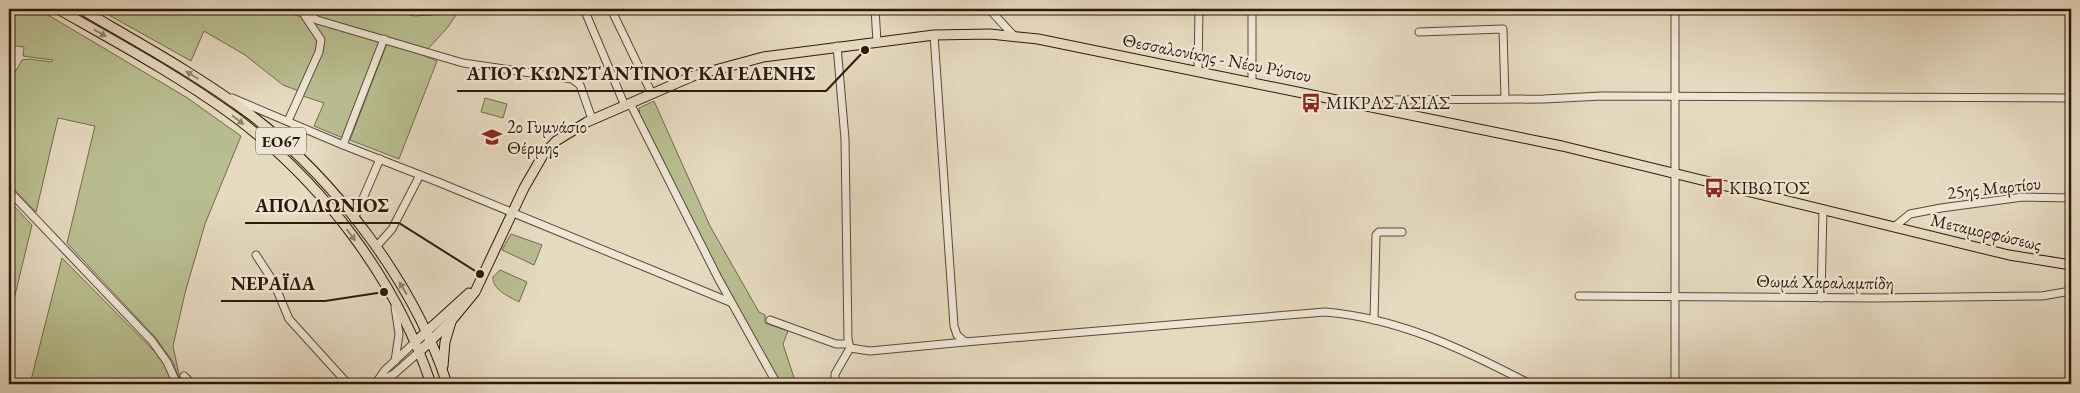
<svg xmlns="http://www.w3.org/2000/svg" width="2080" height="393" font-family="'EB Garamond',serif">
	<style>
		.green { fill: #b8be90; stroke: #746a4c }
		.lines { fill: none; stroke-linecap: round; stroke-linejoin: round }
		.minor-casing { stroke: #5c4836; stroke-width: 9 }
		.major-casing { stroke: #2f1709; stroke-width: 11 }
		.minor { stroke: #eee6d5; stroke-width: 7 }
		.major { stroke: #e5d9bf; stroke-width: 9 }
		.oneway { fill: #93826d }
		.labels { text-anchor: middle; stroke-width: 4.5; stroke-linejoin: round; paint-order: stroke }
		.shield { fill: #eee6d5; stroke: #685546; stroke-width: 1 }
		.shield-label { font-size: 16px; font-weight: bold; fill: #2f1709 }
		.street-label { font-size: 18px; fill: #2f1709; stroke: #eee6d5 }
		.poi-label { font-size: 18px; fill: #2f1709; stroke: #eee6d5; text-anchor: start }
		.leader { fill: none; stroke: #2f1709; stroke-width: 2 }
		.callout-dot { fill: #2f1709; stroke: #eee6d5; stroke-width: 2 }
		.callout-label { font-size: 19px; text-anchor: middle; font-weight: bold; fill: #2f1709; stroke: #eee6d5; stroke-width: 4.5; stroke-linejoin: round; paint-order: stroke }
	</style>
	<rect width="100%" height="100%" fill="#e5d9bf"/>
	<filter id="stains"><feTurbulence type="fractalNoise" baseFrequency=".004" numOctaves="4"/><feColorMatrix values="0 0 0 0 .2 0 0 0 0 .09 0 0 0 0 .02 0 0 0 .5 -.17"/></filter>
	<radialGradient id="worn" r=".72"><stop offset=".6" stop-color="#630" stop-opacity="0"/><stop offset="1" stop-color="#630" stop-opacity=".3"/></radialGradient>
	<!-- green -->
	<g class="green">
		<polygon points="9,9 38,9 186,97 241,136 205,224 185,293 173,346 181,384 173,362 155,337 67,243 95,126 58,118 36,212 9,184 9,83 22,60 30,59 51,62 53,60 23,56 24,47 11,45 9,55"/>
		<polygon points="98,9 275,9 305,18 319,40 318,51 299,91 283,85 245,55 204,31 191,61"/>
		<polygon points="305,9 390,9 414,16 433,15 440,9 460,9 448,27 426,51 315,17"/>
		<polygon points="312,21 383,42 343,138 314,126 324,103 303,96 324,39"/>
		<polygon points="388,41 437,61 399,159 350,140"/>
		<polygon points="485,98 507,104 503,118 481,112"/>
		<path d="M654,101L710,226L759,312L765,315V323L788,331L783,344L796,384H781C727,300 685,207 640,117L639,108Z"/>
		<polygon points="9,201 32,225 9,320"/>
		<polygon points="511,234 542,245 534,265 502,250"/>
		<polygon points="62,258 161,358 167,367 174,384 30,384"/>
		<path d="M500,270L527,282L519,302C510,297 492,290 493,277Z"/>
	</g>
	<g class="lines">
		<defs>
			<g id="minor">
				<polyline points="299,9 317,20 463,63 572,79 580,85 592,119"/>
				<polyline points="584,9 625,106"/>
				<polyline points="611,9 652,94"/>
				<polyline points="875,9 877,42"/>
				<polyline points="989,9 1015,37"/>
				<polyline points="1252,9 1252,83"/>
				<polyline points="1419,32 1503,29 1505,98"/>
				<path d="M934,35L954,326L957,335L965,342L1325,312C1399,318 1465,350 1530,384"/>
				<polyline points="1198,71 1199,9"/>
				<polyline points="232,98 343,145 438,182 730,302"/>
				<polyline points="630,103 718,278 777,384"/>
				<polyline points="1385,109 1386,103 1391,100 1544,99 1602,96 2071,98"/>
				<polyline points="288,121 319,52 321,40 305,16"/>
				<polyline points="343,145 384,39"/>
				<polyline points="9,191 152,341 167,362 177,384"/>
				<polyline points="354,219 380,159"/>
				<polyline points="1894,227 1910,214 1941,208 2023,197 2071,198"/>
				<polyline points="376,247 392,229 420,175"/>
				<polyline points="256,255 273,281 289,319 348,384"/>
				<polyline points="1579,296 1877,298 2042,296 2071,291"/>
				<polyline points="1821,298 1823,209"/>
				<polyline points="770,320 836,344 848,344"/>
				<polyline points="1374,320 1376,235 1379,232 1402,232"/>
				<polyline points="850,348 870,351 965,342"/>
				<polyline points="395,361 399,334 395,307"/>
				<polyline points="184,376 192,384"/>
				<polyline points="378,382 394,374 419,352"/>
				<polyline points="375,384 385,370 415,342"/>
				<polyline points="835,384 835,374 850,348 848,339 845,139 837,46"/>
				<polyline points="1675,384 1675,9"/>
			</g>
			<g id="major">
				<path d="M58,9C118,43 179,76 235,117C323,183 396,279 431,384"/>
				<path d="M81,9C139,43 198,75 251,115C335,179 415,284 447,384"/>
				<polyline points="415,342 469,293"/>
				<polyline points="419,352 452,320 475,292 524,188 543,155 556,141 587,122 693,76 763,57 934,35 990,34 1038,39 1562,146 2009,255 2071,265"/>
				<polyline points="443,366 445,342 451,322"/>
			</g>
		</defs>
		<!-- minor casing -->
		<use href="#minor" class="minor-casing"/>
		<!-- major casing -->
		<use href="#major" class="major-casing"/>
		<!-- minor -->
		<use href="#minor" class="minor"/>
		<!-- major -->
		<use href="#major" class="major"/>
	</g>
	<!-- one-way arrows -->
	<defs><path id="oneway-solid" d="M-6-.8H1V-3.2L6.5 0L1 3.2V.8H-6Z" transform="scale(1.25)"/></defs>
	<g class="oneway">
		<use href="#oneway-solid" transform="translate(100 33) rotate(30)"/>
		<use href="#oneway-solid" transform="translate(192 75) rotate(-148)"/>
		<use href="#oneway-solid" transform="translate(238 120) rotate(38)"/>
		<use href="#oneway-solid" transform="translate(351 235) rotate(53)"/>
		<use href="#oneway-solid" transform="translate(403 288) rotate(-120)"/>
	</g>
	<!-- icons -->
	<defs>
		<symbol id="bus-bare" viewBox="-9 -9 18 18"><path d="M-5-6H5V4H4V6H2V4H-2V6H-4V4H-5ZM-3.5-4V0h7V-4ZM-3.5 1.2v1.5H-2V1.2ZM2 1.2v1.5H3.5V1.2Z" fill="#8f2418" stroke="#eee6d5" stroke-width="2.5" paint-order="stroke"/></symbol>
		<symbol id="school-bare" viewBox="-9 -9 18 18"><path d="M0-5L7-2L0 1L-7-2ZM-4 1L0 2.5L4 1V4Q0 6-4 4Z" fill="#8f2418" stroke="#eee6d5" stroke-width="2.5" paint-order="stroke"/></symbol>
	</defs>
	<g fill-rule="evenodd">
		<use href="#bus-bare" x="1297" y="89" width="28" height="28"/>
		<use href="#school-bare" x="478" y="123" width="28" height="28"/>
		<use href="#bus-bare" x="1700" y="174" width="28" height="28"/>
	</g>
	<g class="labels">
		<!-- shield labels -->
		<rect class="shield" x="256" y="127.5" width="50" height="27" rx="4"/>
		<g class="shield-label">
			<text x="281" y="147">ΕΟ67</text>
		</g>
		<!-- street labels -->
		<g class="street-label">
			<text transform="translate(1217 58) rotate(11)" y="6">Θεσσαλονίκης - Νέου Ρύσιου</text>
			<text transform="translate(1994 188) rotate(-6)" y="6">25ης Μαρτίου</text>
			<text transform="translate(1986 232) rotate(13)" y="6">Μεταμορφώσεως</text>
			<text transform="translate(1825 282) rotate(1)" y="6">Θωμά Χαραλαμπίδη</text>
		</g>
		<!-- poi labels -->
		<g class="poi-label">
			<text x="1326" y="109">ΜΙΚΡΑΣ ΑΣΙΑΣ</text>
			<text x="507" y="133">2ο Γυμνάσιο<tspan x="507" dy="21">Θέρμης</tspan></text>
			<text x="1729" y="194">ΚΙΒΩΤΟΣ</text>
		</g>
	</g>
	<!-- callouts -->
	<path class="leader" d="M865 50L826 91H457M480 274L399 223H245M384 292L325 301H221"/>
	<g class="callout-dot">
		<circle cx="865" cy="50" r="5"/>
		<circle cx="480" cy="274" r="5"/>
		<circle cx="384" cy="292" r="5"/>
	</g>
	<g class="callout-label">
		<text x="641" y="80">ΑΓΙΟΥ ΚΩΝΣΤΑΝΤΙΝΟΥ ΚΑΙ ΕΛΕΝΗΣ</text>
		<text x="322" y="212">ΑΠΟΛΛΩΝΙΟΣ</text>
		<text x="273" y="290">ΝΕΡΑΪΔΑ</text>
	</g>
	<!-- margin -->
	<rect width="2080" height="393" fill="none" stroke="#e5d9bf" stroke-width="30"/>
	<rect x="10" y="10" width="2060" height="373" fill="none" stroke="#2f1709" stroke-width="2.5"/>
	<rect x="15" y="15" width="2050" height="363" fill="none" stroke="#2f1709"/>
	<rect width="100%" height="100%" filter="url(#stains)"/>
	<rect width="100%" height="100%" fill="url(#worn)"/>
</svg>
